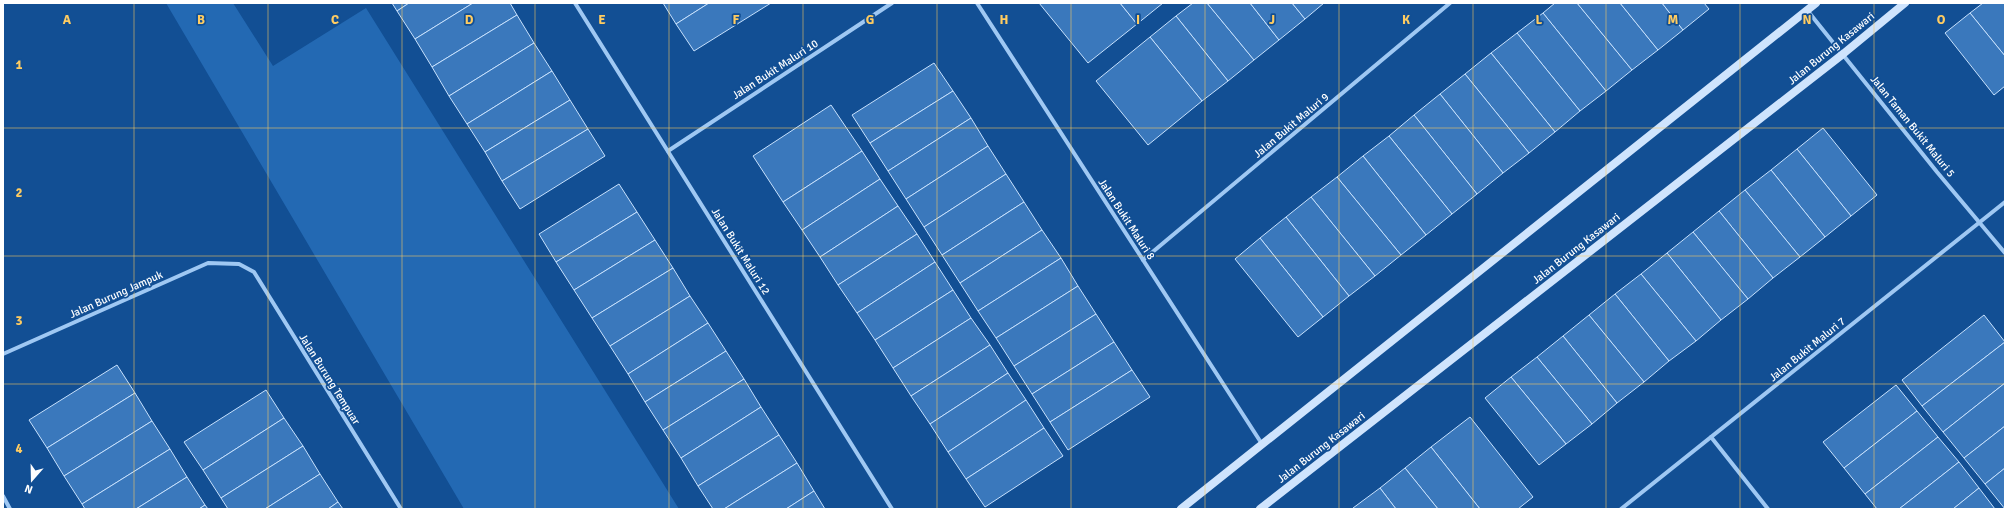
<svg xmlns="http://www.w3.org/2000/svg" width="2008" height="512" font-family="Signika,sans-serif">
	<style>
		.green { fill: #2369b3 }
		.building { fill: #3a78bc; stroke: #c7e1fd }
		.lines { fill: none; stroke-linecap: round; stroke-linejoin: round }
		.street { stroke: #9fc8f3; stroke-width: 4 }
		.secondary { stroke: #cfe4fd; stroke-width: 8 }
		.grid { fill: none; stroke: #ffcc61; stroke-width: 1; stroke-opacity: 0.55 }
		.labels { text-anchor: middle; stroke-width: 3.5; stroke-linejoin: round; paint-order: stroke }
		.street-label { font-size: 11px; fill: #fff; stroke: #124f94 }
		.grid-label { font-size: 13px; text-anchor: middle; font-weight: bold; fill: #ffcc61; stroke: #124f94; stroke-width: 3.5; stroke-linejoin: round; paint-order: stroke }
	</style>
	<rect width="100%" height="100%" fill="#124f94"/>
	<!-- green -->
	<polygon class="green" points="166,3 233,3 273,66 366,8 679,509 464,509"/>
	<!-- building -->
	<g class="building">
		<polygon points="392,3 409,3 397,11"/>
		<polygon points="409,3 473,3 415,39 397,11"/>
		<polygon points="473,3 510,3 517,15 432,67 415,39"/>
		<polygon points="663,3 709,3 676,24"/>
		<polygon points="709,3 771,3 694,51 676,24"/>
		<polygon points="1039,3 1120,3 1137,24 1088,63"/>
		<polygon points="1120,3 1163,3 1137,24"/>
		<polygon points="1193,3 1207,3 1254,60 1228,81 1176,16"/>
		<polygon points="1207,3 1250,3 1279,40 1254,60"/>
		<polygon points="1250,3 1292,3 1305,19 1279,40"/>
		<polygon points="1292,3 1324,3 1305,19"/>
		<polygon points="1555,3 1577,3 1632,70 1606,91 1543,13"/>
		<polygon points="1577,3 1620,3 1658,50 1632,70"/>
		<polygon points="1620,3 1662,3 1683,30 1658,50"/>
		<polygon points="1662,3 1704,3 1709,9 1683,30"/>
		<polygon points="1983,3 2005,3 2005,56 1970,13"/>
		<polygon points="1543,13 1606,91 1580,111 1517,33"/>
		<polygon points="1970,13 2005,56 2005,86 1994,95 1945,33"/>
		<polygon points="517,15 534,43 449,96 432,67"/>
		<polygon points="1176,16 1228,81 1202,101 1150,37"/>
		<polygon points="1517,33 1580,111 1555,132 1491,53"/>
		<polygon points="1150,37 1202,101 1148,145 1096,81"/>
		<polygon points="534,43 552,71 467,124 449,96"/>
		<polygon points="1491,53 1555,132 1529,153 1465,74"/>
		<polygon points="934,63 953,91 870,143 852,115"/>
		<polygon points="552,71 570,100 485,152 467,124"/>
		<polygon points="1465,74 1529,153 1503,173 1440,94"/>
		<polygon points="953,91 971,118 888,171 870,143"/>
		<polygon points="1440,94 1503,173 1477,194 1414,115"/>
		<polygon points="570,100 588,129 502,181 485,152"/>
		<polygon points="831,105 862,151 783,202 753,156"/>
		<polygon points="1414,115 1477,194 1452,214 1389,136"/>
		<polygon points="971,118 988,146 906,199 888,171"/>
		<polygon points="1823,128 1877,195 1851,216 1797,149"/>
		<polygon points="588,129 605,156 520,209 502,181"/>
		<polygon points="1389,136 1452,214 1426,235 1363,156"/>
		<polygon points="988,146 1006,174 924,227 906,199"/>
		<polygon points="1797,149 1851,216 1825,237 1771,170"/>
		<polygon points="862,151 880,179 802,230 783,202"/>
		<polygon points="1363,156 1426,235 1401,255 1337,177"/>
		<polygon points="1771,170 1825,237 1800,257 1745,190"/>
		<polygon points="1006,174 1024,202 942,255 924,227"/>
		<polygon points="1337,177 1401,255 1375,276 1311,197"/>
		<polygon points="880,179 898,206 820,257 802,230"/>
		<polygon points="619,184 637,212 556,262 539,234"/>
		<polygon points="1745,190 1800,257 1773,278 1719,211"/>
		<polygon points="1311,197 1375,276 1349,296 1286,217"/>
		<polygon points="1024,202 1042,230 960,283 942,255"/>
		<polygon points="898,206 917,234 838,285 820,257"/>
		<polygon points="1719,211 1773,278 1748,299 1693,232"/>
		<polygon points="637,212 655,240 574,290 556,262"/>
		<polygon points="1286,217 1349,296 1323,317 1260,238"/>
		<polygon points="1042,230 1061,258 978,311 960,283"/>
		<polygon points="1693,232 1748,299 1721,320 1667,253"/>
		<polygon points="917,234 935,262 857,313 838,285"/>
		<polygon points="1260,238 1323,317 1298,337 1235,259"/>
		<polygon points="655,240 673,268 592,318 574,290"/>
		<polygon points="1667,253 1721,320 1696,341 1641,274"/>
		<polygon points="1061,258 1078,286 996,338 978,311"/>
		<polygon points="935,262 953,290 875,340 857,313"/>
		<polygon points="673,268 690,296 610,346 592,318"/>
		<polygon points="1641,274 1696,341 1669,361 1615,294"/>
		<polygon points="1078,286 1096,314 1014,366 996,338"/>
		<polygon points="953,290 971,318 893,368 875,340"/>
		<polygon points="1615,294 1669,361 1644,382 1589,315"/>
		<polygon points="690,296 708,323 628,374 610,346"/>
		<polygon points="1096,314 1114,342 1032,394 1014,366"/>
		<polygon points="1589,315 1644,382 1617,403 1563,336"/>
		<polygon points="1984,315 2005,342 1922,406 1902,380"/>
		<polygon points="971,318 990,345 911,396 893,368"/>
		<polygon points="708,323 726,351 645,402 628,374"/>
		<polygon points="1563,336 1617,403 1592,424 1537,357"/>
		<polygon points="1114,342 1132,370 1050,422 1032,394"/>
		<polygon points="2005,342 2005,383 1943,432 1922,406"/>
		<polygon points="990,345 1008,373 930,424 911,396"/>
		<polygon points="726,351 744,379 663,430 645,402"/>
		<polygon points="1537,357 1592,424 1566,444 1511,377"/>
		<polygon points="117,365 135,393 47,448 29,420"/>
		<polygon points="1132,370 1150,397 1068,450 1050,422"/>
		<polygon points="1008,373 1026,400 948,452 930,424"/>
		<polygon points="1511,377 1566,444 1539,465 1485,398"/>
		<polygon points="744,379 761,407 681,458 663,430"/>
		<polygon points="2005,383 2005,426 1964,458 1943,432"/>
		<polygon points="1896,385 1917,411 1844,468 1823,442"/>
		<polygon points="266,390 284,418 203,470 184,442"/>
		<polygon points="135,393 152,421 64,476 47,448"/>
		<polygon points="1026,400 1044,428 966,479 948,452"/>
		<polygon points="761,407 779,435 698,486 681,458"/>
		<polygon points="1917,411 1938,437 1865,494 1844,468"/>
		<polygon points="1470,417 1533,497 1518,509 1480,509 1431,447"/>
		<polygon points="284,418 303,446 221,498 203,470"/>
		<polygon points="152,421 170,449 82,504 64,476"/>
		<polygon points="2005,426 2005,468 1985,484 1964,458"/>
		<polygon points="1044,428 1063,456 985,507 966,479"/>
		<polygon points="779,435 797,463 724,509 713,509 698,486"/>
		<polygon points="1938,437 1959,462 1899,509 1877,509 1865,494"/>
		<polygon points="303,446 320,474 265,509 228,509 221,498"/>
		<polygon points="1431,447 1480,509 1438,509 1405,468"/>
		<polygon points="170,449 187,477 136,509 85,509 82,504"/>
		<polygon points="1959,462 1979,488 1953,509 1899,509"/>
		<polygon points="797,463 814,491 786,509 724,509"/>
		<polygon points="1405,468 1438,509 1396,509 1380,488"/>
		<polygon points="2005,468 2005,509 1985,484"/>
		<polygon points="320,474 338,502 328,509 265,509"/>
		<polygon points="187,477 205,505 199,509 136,509"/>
		<polygon points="1380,488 1396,509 1354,509 1353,508"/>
		<polygon points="1979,488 1995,509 1953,509"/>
		<polygon points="814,491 825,509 786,509"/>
		<polygon points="338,502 343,509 328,509"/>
		<polygon points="205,505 208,509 199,509"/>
	</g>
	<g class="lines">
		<!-- street -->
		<g class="street">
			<polyline points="575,3 892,509"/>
			<polyline points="977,3 1262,444"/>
			<polyline points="1807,10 1937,172 2005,253"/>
			<polyline points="668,151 892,3"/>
			<polyline points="1143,260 1450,3"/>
			<polyline points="3,354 208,263 239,264 254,272 401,509"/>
			<polyline points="1711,437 1768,509"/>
			<polyline points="3,496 10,509"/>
			<polyline points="1621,509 2005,202"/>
		</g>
		<!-- secondary -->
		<g class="secondary">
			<polyline points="1181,509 1816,3"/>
			<polyline points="1260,509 1843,54 1905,3"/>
		</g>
	</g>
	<!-- grid -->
	<path class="grid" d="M134,3V509M268,3V509M402,3V509M535,3V509M669,3V509M803,3V509M937,3V509M1071,3V509M1205,3V509M1339,3V509M1473,3V509M1606,3V509M1740,3V509M1874,3V509M3,128H2005M3,256H2005M3,384H2005"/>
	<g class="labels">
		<!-- street labels -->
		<g class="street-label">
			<text transform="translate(1831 48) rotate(-39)" y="4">Jalan Burung Kasawari</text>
			<text transform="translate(775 69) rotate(-33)" y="4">Jalan Bukit Maluri 10</text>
			<text transform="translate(1291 125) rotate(-40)" y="4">Jalan Bukit Maluri 9</text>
			<text transform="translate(1913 126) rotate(51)" y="4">Jalan Taman Bukit Maluri 5</text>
			<text transform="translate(1127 219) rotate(57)" y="4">Jalan Bukit Maluri 8</text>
			<text transform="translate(1576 248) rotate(-38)" y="4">Jalan Burung Kasawari</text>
			<text transform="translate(741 251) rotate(58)" y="4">Jalan Bukit Maluri 12</text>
			<text transform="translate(116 294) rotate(-24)" y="4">Jalan Burung Jampuk</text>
			<text transform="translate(1807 349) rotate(-39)" y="4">Jalan Bukit Maluri 7</text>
			<text transform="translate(330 379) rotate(58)" y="4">Jalan Burung Tempuar</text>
			<text transform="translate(1321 447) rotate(-38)" y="4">Jalan Burung Kasawari</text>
		</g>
	</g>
	<g class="grid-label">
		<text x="67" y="24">A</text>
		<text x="201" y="24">B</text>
		<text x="335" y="24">C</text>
		<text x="469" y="24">D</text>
		<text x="602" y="24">E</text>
		<text x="736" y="24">F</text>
		<text x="870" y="24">G</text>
		<text x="1004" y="24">H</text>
		<text x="1138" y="24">I</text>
		<text x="1272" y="24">J</text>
		<text x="1406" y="24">K</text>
		<text x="1539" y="24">L</text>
		<text x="1673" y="24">M</text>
		<text x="1807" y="24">N</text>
		<text x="1941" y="24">O</text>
		<text x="19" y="69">1</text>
		<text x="19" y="197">2</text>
		<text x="19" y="325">3</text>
		<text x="19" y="453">4</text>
	</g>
	<!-- border -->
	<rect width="2008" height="512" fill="none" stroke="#ffffff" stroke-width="8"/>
	<!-- north arrow -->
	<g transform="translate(32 480) rotate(200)" stroke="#124f94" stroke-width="3" paint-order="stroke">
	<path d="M0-3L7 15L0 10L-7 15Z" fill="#ffffff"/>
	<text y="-6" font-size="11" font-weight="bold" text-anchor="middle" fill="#ffffff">N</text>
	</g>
</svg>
